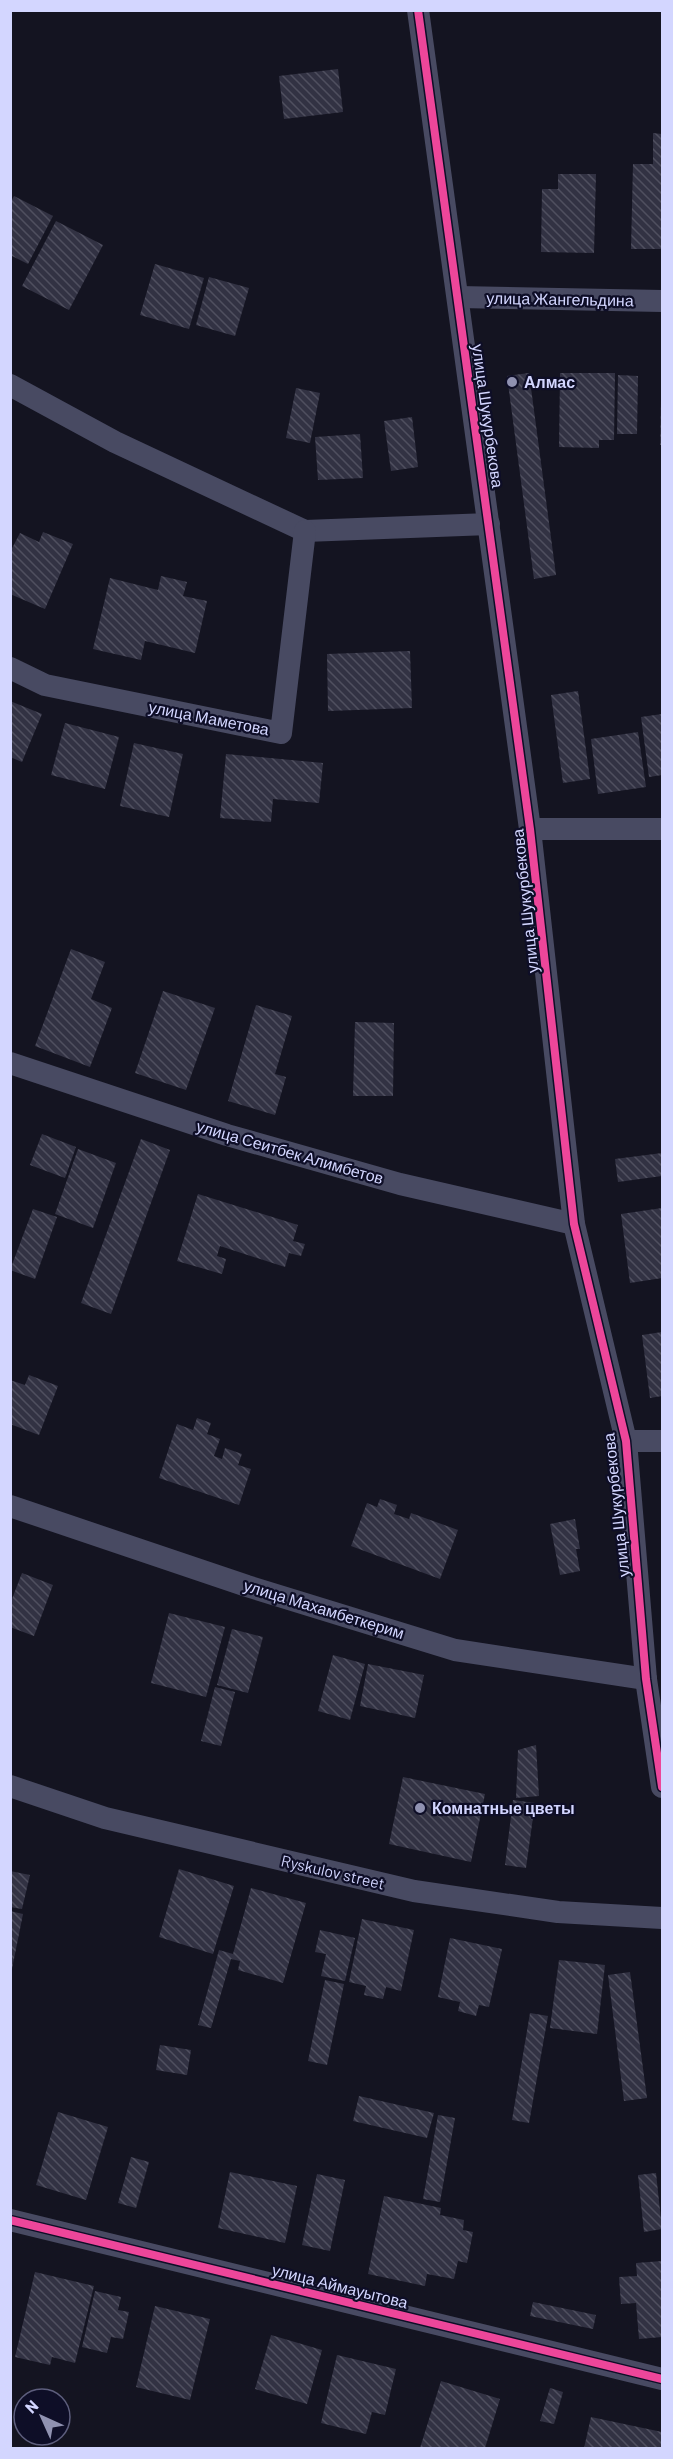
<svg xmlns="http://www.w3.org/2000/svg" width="673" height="2459" font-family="Barlow,sans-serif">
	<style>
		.building { fill: url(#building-back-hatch) }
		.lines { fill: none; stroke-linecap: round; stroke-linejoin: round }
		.street { stroke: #484a62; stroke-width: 22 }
		.cycleway-casing { stroke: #0e0e27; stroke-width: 11 }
		.cycleway { stroke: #ed469a; stroke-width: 8 }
		.poi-dot { fill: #9092b1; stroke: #0e0e27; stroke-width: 2 }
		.labels { text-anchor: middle; stroke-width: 4.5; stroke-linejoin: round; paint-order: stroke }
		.street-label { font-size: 16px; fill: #d3d6ff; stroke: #0e0e27 }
		.poi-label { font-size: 16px; font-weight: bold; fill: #d3d6ff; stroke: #0e0e27; text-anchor: start }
	</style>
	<defs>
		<pattern id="building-back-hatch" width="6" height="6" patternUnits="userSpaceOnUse" patternTransform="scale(1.5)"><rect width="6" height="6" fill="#323243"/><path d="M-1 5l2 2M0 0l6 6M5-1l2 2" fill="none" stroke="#4f4f5f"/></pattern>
	</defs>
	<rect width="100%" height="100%" fill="#141421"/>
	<!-- building -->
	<g class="building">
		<polygon points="338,69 343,112 284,119 279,76"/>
		<polygon points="653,133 662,134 662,249 631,249 633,164 653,164"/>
		<polygon points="558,174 596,174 594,253 541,252 542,189 558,189"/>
		<polygon points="14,196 53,216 28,264 10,255 10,203"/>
		<polygon points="56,221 103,245 69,310 22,286"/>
		<polygon points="155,264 204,278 189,329 140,315"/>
		<polygon points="209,277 249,288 235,336 196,325"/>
		<polygon points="529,373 556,575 534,579 507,376"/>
		<polygon points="560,373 615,373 614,440 599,440 599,448 559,447"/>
		<polygon points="618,375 638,376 637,434 617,434"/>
		<polygon points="296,388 320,393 310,443 286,438"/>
		<polygon points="661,400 662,400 662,445 660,445"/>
		<polygon points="412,417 418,467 391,471 384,421"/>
		<polygon points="360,434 363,478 318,480 315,437"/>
		<polygon points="43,532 73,544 45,609 10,594 10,552 20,533 39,542"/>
		<polygon points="161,576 187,582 183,596 207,601 195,653 145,641 141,660 93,649 110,578 158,590"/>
		<polygon points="410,651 412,708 328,711 327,654"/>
		<polygon points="578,691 590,779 563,783 551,695"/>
		<polygon points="10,701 42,714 22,762 10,757"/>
		<polygon points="662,714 662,775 649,777 641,717"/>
		<polygon points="65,723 119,737 105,789 51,775"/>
		<polygon points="638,732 646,787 598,794 591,739"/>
		<polygon points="134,743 183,754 169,817 120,806"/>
		<polygon points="226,754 323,763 319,803 273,799 271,822 220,818"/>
		<polygon points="71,949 105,962 91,999 112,1008 90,1067 35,1046"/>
		<polygon points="163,991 215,1008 186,1090 135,1073"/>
		<polygon points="256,1005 292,1016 275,1074 286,1077 275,1115 228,1101"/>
		<polygon points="355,1022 394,1023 393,1096 353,1096"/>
		<polygon points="42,1134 76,1147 65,1178 30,1165"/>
		<polygon points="141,1139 170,1150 111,1314 81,1303"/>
		<polygon points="78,1149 116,1163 93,1228 55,1214"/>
		<polygon points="662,1153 662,1176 618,1182 615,1159"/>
		<polygon points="198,1194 298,1225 293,1241 305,1244 301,1256 289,1253 285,1267 220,1246 217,1256 226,1259 222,1274 177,1261"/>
		<polygon points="662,1208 662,1278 630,1283 621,1214"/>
		<polygon points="33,1209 57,1217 35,1279 10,1270"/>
		<polygon points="662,1332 662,1396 650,1398 642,1335"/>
		<polygon points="29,1375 58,1386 39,1435 10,1424 10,1380 25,1385"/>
		<polygon points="197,1418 211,1423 207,1434 220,1439 214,1456 222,1459 225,1448 242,1454 238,1465 251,1469 239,1505 159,1478 177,1424 193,1430"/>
		<polygon points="380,1499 397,1505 394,1514 409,1519 411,1513 458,1530 440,1579 351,1546 367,1503 377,1507"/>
		<polygon points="575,1519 580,1549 576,1549 580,1571 560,1575 550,1524"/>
		<polygon points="22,1573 53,1585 34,1636 10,1627 10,1604"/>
		<polygon points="169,1613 225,1627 206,1697 151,1683"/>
		<polygon points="232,1629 263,1637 248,1693 217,1685"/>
		<polygon points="333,1655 365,1664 350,1720 318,1711"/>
		<polygon points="368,1664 424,1675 415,1718 360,1706"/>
		<polygon points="215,1687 235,1692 221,1746 201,1741"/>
		<polygon points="536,1745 539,1796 516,1798 518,1750"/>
		<polygon points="403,1777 485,1794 471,1862 389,1844"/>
		<polygon points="513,1800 535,1803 526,1868 505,1865"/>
		<polygon points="179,1869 234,1886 213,1954 159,1937"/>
		<polygon points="10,1871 30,1875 22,1909 10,1907"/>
		<polygon points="251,1888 306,1903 283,1983 238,1970 240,1961 231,1959 211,2028 198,2025 219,1950 233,1954"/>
		<polygon points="10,1911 23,1914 12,1969 10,1969"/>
		<polygon points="362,1919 414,1930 401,1991 386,1987 383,1999 364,1995 366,1986 349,1982"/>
		<polygon points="320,1930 355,1938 345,1981 321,1976 326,1954 315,1952"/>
		<polygon points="450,1938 502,1949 489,2007 479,2005 476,2016 458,2011 460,2002 438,1997"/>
		<polygon points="559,1960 605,1965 597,2034 550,2028"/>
		<polygon points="630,1972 647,2098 624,2101 608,1975"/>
		<polygon points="325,1980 344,1984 327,2065 308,2061"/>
		<polygon points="530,2013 548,2016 529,2123 512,2120"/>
		<polygon points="160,2045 191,2050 187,2075 156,2070"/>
		<polygon points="359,2096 434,2113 427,2138 353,2121"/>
		<polygon points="58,2112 108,2127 86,2200 36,2185"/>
		<polygon points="438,2115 455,2118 440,2202 423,2199"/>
		<polygon points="131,2157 149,2162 136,2208 118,2203"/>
		<polygon points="230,2172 297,2186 285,2243 218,2228"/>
		<polygon points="656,2173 662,2229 644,2232 638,2175"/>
		<polygon points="317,2174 345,2180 330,2251 302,2245"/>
		<polygon points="384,2196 441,2208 440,2215 464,2220 463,2230 473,2232 467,2263 458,2261 454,2279 427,2274 425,2286 368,2274"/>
		<polygon points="662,2261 662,2337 639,2339 636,2303 621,2304 619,2277 637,2276 636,2263"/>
		<polygon points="35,2272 94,2286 75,2363 52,2357 50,2365 15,2357"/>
		<polygon points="95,2291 121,2297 118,2310 129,2312 123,2339 111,2337 107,2353 82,2347"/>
		<polygon points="533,2302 596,2315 593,2329 530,2316"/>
		<polygon points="155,2306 210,2319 190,2400 136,2387"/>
		<polygon points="271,2335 322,2350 307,2404 255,2389"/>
		<polygon points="337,2355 396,2369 385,2415 372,2412 366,2434 321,2423"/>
		<polygon points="441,2381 500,2399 485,2448 420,2448"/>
		<polygon points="550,2388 563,2392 554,2424 540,2421"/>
		<polygon points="591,2417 662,2432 662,2448 584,2448"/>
	</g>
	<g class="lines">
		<!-- street -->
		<g class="street">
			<polyline points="418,10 530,829 574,1224 626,1441 646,1679 662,1787"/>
			<polyline points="458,297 662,301"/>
			<polyline points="10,385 115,442 305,531 489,524"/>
			<polyline points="10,668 45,685 281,733 305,531"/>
			<polyline points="530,829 662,829"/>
			<polyline points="10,1063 227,1135 400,1184 574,1224"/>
			<polyline points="626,1441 662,1441"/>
			<polyline points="10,1506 247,1586 455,1650 646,1679"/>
			<polyline points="10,1786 105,1818 414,1891 558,1912 662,1918"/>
			<polyline points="10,2220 662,2379"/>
		</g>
		<defs>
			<g id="cycleway">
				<polyline points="418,10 530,829 574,1224 626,1441 646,1679 662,1787"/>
				<polyline points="10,2220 662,2379"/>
			</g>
		</defs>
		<!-- cycleway casing -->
		<use href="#cycleway" class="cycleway-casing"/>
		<!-- cycleway -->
		<use href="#cycleway" class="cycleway"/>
	</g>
	<!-- markers -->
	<g class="poi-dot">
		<circle cx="512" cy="382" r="6"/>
		<circle cx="420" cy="1808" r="6"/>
	</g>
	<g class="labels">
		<!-- street labels -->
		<g class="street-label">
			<text transform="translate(560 299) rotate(1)" y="6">улица Жангельдина</text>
			<text transform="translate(488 416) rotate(82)" y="6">улица Шукурбекова</text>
			<text transform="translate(209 718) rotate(11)" y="6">улица Маметова</text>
			<text transform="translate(525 901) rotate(-96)" y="6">улица Шукурбекова</text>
			<text transform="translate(290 1152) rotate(16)" y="6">улица Сеитбек Алимбетов</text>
			<text transform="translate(616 1505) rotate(-96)" y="6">улица Шукурбекова</text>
			<text transform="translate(324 1609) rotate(17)" y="6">улица Махамбеткерим</text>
			<text transform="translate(333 1872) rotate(13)" y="6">Ryskulov street</text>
			<text transform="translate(340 2286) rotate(14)" y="6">улица Аймауытова</text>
		</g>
		<!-- poi labels -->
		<g class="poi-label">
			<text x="524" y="388">Алмас</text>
			<text x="432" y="1814">Комнатные цветы</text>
		</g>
	</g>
	<!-- border -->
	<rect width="673" height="2459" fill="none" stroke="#d3d6ff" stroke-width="24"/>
	<!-- north arrow -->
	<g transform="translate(42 2417) rotate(315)"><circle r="28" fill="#0e0e27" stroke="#5d5e7d" stroke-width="1.5"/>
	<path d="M0-4.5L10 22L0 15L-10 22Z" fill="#9092b1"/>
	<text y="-9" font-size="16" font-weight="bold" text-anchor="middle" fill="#d3d6ff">N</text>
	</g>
</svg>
